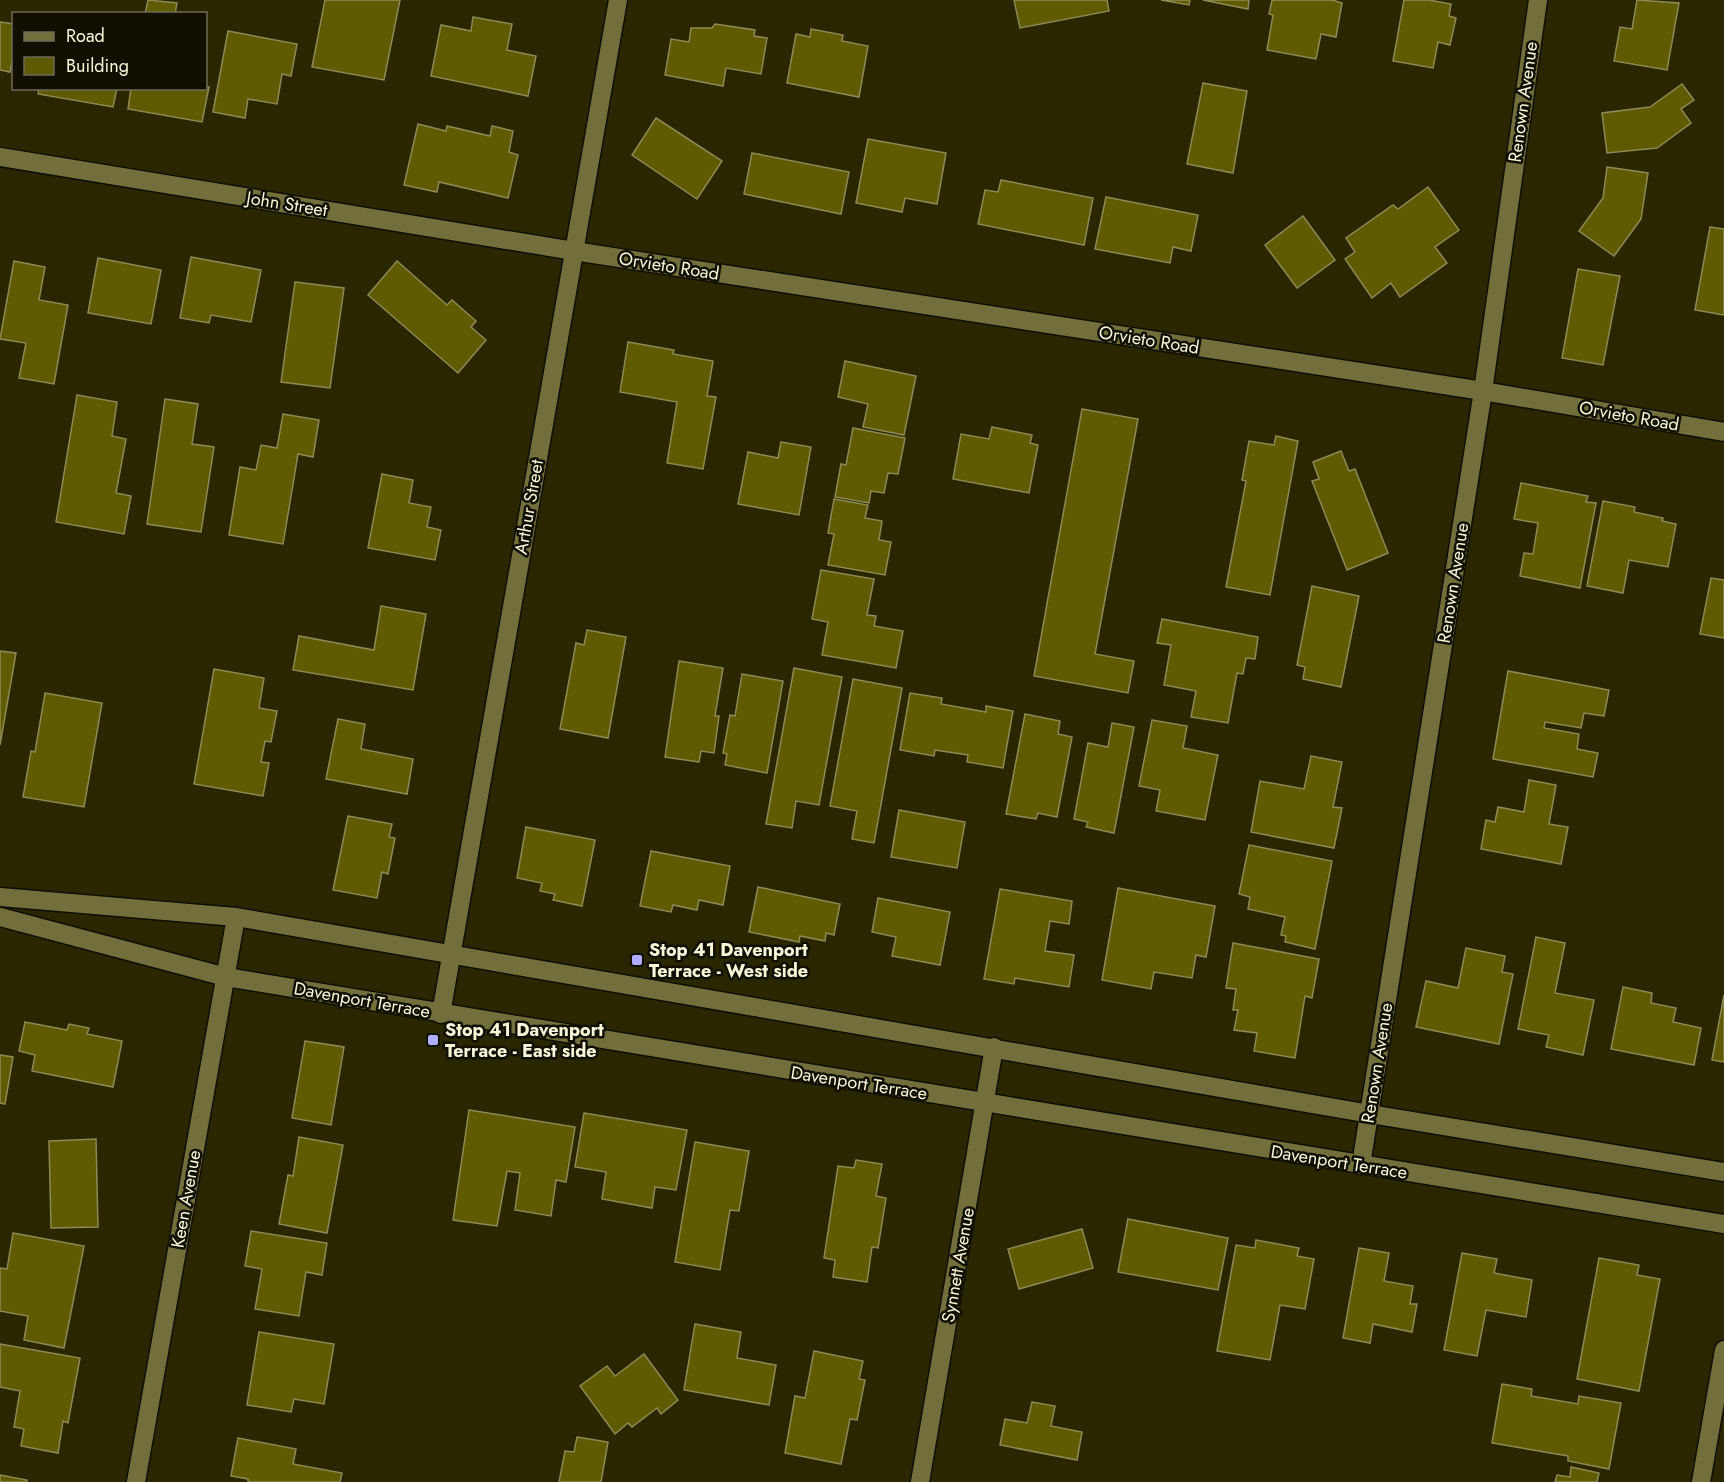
<svg xmlns="http://www.w3.org/2000/svg" width="1724" height="1482" font-family="Jost,sans-serif">
	<style>
		.building { fill: #605a03; stroke: #8d8a56; stroke-width: 1.5 }
		.lines { fill: none; stroke-linecap: round; stroke-linejoin: round }
		.street-casing { stroke: #110f00; stroke-width: 21 }
		.street { stroke: #726f3c; stroke-width: 18 }
		.poi-dot { fill: #b0aefa; stroke: #100f00; stroke-width: 2 }
		.labels { text-anchor: middle; stroke-width: 5; stroke-linejoin: round; paint-order: stroke }
		.street-label { font-size: 18px; fill: #f7f6db; stroke: #100f00 }
		.poi-label { font-size: 18px; font-weight: bold; fill: #f7f6db; stroke: #100f00; text-anchor: start }
	</style>
	<rect width="100%" height="100%" fill="#292600"/>
	<!-- building -->
	<g class="building">
		<polygon points="148,0 177,3 175,14 145,14"/>
		<polygon points="325,0 400,0 384,80 312,67"/>
		<polygon points="1014,0 1107,0 1109,11 1020,28"/>
		<polygon points="1161,0 1190,0 1189,5"/>
		<polygon points="1203,0 1249,0 1248,9"/>
		<polygon points="1272,0 1332,0 1342,3 1336,37 1321,34 1316,59 1267,50 1273,15 1269,14"/>
		<polygon points="1404,0 1429,0 1451,4 1449,16 1456,18 1450,45 1438,42 1433,68 1393,61"/>
		<polygon points="1637,0 1679,3 1667,70 1614,61 1620,27 1632,29"/>
		<polygon points="473,17 512,24 507,50 536,56 528,96 431,76 441,25 471,31"/>
		<polygon points="0,22 14,24 14,53 10,72 0,70"/>
		<polygon points="715,24 755,30 754,36 767,38 761,74 726,68 723,86 665,75 671,39 689,42 691,28 712,28"/>
		<polygon points="811,29 843,35 842,41 868,46 859,97 787,83 796,34 810,37"/>
		<polygon points="228,31 297,44 291,76 282,74 277,104 248,99 245,118 213,112"/>
		<polygon points="1203,83 1247,91 1233,173 1187,164"/>
		<polygon points="1682,84 1694,100 1681,109 1691,123 1657,148 1607,153 1602,113 1650,107"/>
		<polygon points="206,87 209,87 202,122 128,109 131,88"/>
		<polygon points="39,88 117,88 113,107 38,94"/>
		<polygon points="656,118 722,161 697,199 632,155"/>
		<polygon points="418,124 446,131 447,126 490,136 492,126 513,131 509,152 518,155 508,198 439,182 437,192 404,185"/>
		<polygon points="868,139 946,153 937,204 905,198 902,212 856,203"/>
		<polygon points="752,153 849,172 841,214 744,194"/>
		<polygon points="1607,167 1648,173 1641,219 1614,256 1579,231 1603,198"/>
		<polygon points="1001,180 1093,198 1084,245 978,224 985,190 998,192"/>
		<polygon points="1428,187 1459,230 1435,247 1447,263 1400,297 1391,283 1372,298 1345,259 1355,252 1346,238 1393,205 1398,209"/>
		<polygon points="1106,197 1198,215 1191,251 1173,247 1170,263 1095,249"/>
		<polygon points="1303,216 1335,260 1297,288 1265,245"/>
		<polygon points="1710,227 1724,229 1724,315 1695,310"/>
		<polygon points="191,257 261,270 251,322 211,315 209,323 180,318"/>
		<polygon points="98,258 161,270 151,324 88,313"/>
		<polygon points="14,261 45,267 39,300 68,305 54,384 19,378 26,343 0,339"/>
		<polygon points="397,261 447,305 452,300 476,321 471,327 486,340 458,373 368,295"/>
		<polygon points="1578,269 1620,276 1603,365 1562,358"/>
		<polygon points="295,282 344,288 330,388 281,382"/>
		<polygon points="628,342 674,350 673,354 713,361 707,396 716,397 703,469 667,463 677,402 620,392"/>
		<polygon points="845,361 916,376 904,435 863,427 868,404 838,397"/>
		<polygon points="77,395 117,402 112,436 126,439 116,493 131,496 124,534 56,522"/>
		<polygon points="165,399 198,404 192,444 214,447 201,532 147,524"/>
		<polygon points="1082,409 1138,419 1095,654 1134,661 1128,693 1034,676"/>
		<polygon points="283,414 319,420 313,457 298,454 283,544 229,535 240,467 256,470 261,445 277,448"/>
		<polygon points="992,427 1032,435 1030,443 1038,445 1029,493 953,479 961,434 989,439"/>
		<polygon points="853,428 905,438 898,474 888,473 884,493 871,491 869,503 835,497 841,464 846,465"/>
		<polygon points="1276,436 1298,441 1270,595 1226,587 1246,481 1242,480 1249,441 1274,445"/>
		<polygon points="781,442 811,447 799,515 738,504 748,452 778,458"/>
		<polygon points="1341,451 1349,471 1355,469 1388,553 1347,570 1312,481 1319,479 1313,462"/>
		<polygon points="382,474 413,480 409,503 431,507 427,527 441,530 435,560 368,548"/>
		<polygon points="1521,483 1588,496 1586,502 1596,503 1580,588 1520,576 1524,553 1533,554 1538,523 1514,519"/>
		<polygon points="834,499 868,505 865,518 882,521 879,540 891,542 885,575 828,565 834,534 828,533"/>
		<polygon points="1603,501 1635,507 1634,512 1663,518 1662,521 1676,524 1668,567 1629,560 1623,593 1587,586"/>
		<polygon points="821,570 874,579 867,615 876,616 874,626 903,631 896,668 822,655 828,622 812,619"/>
		<polygon points="1711,578 1724,580 1724,638 1700,634"/>
		<polygon points="1312,586 1359,596 1341,687 1303,679 1305,667 1297,665"/>
		<polygon points="381,606 426,614 413,690 293,670 299,636 374,650"/>
		<polygon points="1162,619 1258,637 1255,659 1246,658 1243,674 1237,673 1228,723 1191,717 1196,691 1164,685 1171,645 1157,643"/>
		<polygon points="587,630 626,637 608,738 560,729 576,643 584,645"/>
		<polygon points="0,651 16,653 0,745"/>
		<polygon points="679,661 723,668 715,716 719,716 714,753 701,751 699,762 665,757"/>
		<polygon points="794,668 842,677 819,805 796,801 792,828 766,824"/>
		<polygon points="214,669 264,678 259,708 277,711 271,742 265,741 261,762 269,763 263,796 194,784"/>
		<polygon points="1508,671 1609,690 1604,716 1584,713 1581,728 1545,722 1544,728 1579,734 1577,749 1598,753 1593,777 1493,759"/>
		<polygon points="742,674 783,681 767,773 725,765 727,754 723,753 730,715 735,716"/>
		<polygon points="853,679 902,688 874,843 852,839 857,811 830,806"/>
		<polygon points="45,693 102,703 84,807 23,797 31,751 35,752"/>
		<polygon points="910,693 942,698 941,704 986,712 986,706 1013,711 1003,768 967,762 968,755 935,750 934,756 900,750"/>
		<polygon points="1025,714 1060,721 1058,734 1072,737 1057,817 1038,813 1036,819 1006,814"/>
		<polygon points="338,719 365,724 361,749 413,759 407,794 326,779"/>
		<polygon points="1152,720 1187,726 1183,748 1218,755 1205,820 1156,811 1160,790 1139,786"/>
		<polygon points="1112,723 1134,727 1114,833 1086,827 1088,822 1074,819 1088,743 1108,747"/>
		<polygon points="1311,756 1342,762 1333,807 1342,808 1334,848 1251,832 1260,781 1304,789"/>
		<polygon points="1529,780 1556,785 1549,824 1568,827 1561,864 1481,849 1486,820 1495,822 1498,807 1524,812"/>
		<polygon points="899,810 965,822 957,868 891,857"/>
		<polygon points="348,816 392,824 389,837 395,838 388,874 382,872 377,898 333,890"/>
		<polygon points="526,827 595,840 582,906 553,900 555,894 540,891 542,883 517,878"/>
		<polygon points="1249,845 1332,861 1315,949 1285,942 1286,936 1281,935 1285,917 1248,909 1250,897 1239,894"/>
		<polygon points="651,851 730,866 723,905 699,900 697,910 673,905 671,912 640,906"/>
		<polygon points="758,887 840,904 834,935 826,933 825,941 800,936 799,942 749,932"/>
		<polygon points="1118,888 1215,906 1206,957 1196,955 1192,978 1154,972 1151,989 1102,980"/>
		<polygon points="1000,889 1072,901 1069,924 1050,921 1045,951 1074,955 1069,987 1015,978 1014,984 984,979"/>
		<polygon points="878,898 950,912 940,965 892,956 896,937 872,932"/>
		<polygon points="1536,937 1565,943 1555,993 1594,1000 1583,1055 1546,1047 1549,1035 1518,1029"/>
		<polygon points="1233,943 1319,959 1312,998 1305,996 1295,1058 1254,1051 1257,1033 1234,1030 1238,1010 1233,1010 1236,989 1226,988"/>
		<polygon points="1466,948 1505,956 1502,972 1513,974 1499,1044 1416,1027 1426,981 1458,988"/>
		<polygon points="1623,987 1652,993 1651,1003 1676,1008 1673,1022 1701,1028 1694,1065 1611,1049"/>
		<polygon points="1724,995 1724,1062 1712,1060"/>
		<polygon points="25,1022 67,1030 69,1024 89,1028 87,1034 122,1041 113,1087 32,1071 35,1055 19,1051"/>
		<polygon points="305,1041 344,1047 331,1125 292,1118"/>
		<polygon points="0,1055 13,1057 5,1104 0,1103"/>
		<polygon points="469,1110 575,1127 566,1182 556,1180 551,1216 515,1210 520,1173 507,1171 497,1226 453,1220"/>
		<polygon points="584,1113 687,1130 676,1190 655,1187 652,1208 602,1199 606,1172 575,1167"/>
		<polygon points="299,1137 343,1145 327,1233 279,1224 288,1175 293,1176"/>
		<polygon points="96,1139 98,1227 51,1228 49,1141"/>
		<polygon points="695,1142 749,1151 739,1211 730,1210 720,1270 675,1262"/>
		<polygon points="856,1160 882,1164 876,1196 886,1198 878,1248 872,1247 867,1282 833,1277 835,1260 824,1258 838,1166 854,1168"/>
		<polygon points="1128,1219 1228,1238 1218,1290 1118,1272"/>
		<polygon points="1082,1229 1093,1268 1019,1289 1008,1249"/>
		<polygon points="251,1231 327,1243 322,1275 306,1272 299,1316 255,1309 262,1269 245,1266"/>
		<polygon points="13,1233 84,1246 64,1348 24,1340 28,1316 0,1311 0,1268 7,1269"/>
		<polygon points="1256,1240 1299,1248 1297,1256 1314,1259 1305,1309 1280,1305 1270,1360 1217,1351 1236,1245 1255,1248"/>
		<polygon points="1359,1248 1389,1253 1384,1281 1413,1286 1410,1304 1417,1304 1412,1332 1373,1324 1370,1343 1343,1338"/>
		<polygon points="1462,1253 1497,1259 1494,1273 1532,1280 1526,1317 1486,1310 1477,1356 1444,1350"/>
		<polygon points="1599,1258 1639,1265 1637,1275 1660,1279 1639,1391 1577,1379"/>
		<polygon points="695,1324 741,1332 737,1358 776,1365 769,1405 684,1390"/>
		<polygon points="259,1332 334,1344 324,1404 294,1399 291,1412 247,1405"/>
		<polygon points="0,1344 80,1358 68,1423 63,1421 58,1453 21,1446 24,1429 14,1427 20,1391 0,1387"/>
		<polygon points="814,1351 863,1361 859,1379 865,1380 857,1420 850,1419 841,1464 785,1453 795,1396 805,1398"/>
		<polygon points="644,1354 678,1400 661,1414 657,1408 632,1427 628,1423 615,1434 580,1386 607,1366 615,1376"/>
		<polygon points="1502,1384 1532,1389 1531,1396 1578,1404 1579,1396 1621,1403 1609,1469 1568,1461 1568,1456 1492,1443"/>
		<polygon points="1032,1402 1055,1406 1051,1426 1082,1432 1077,1460 1000,1445 1005,1419 1027,1423"/>
		<polygon points="577,1437 608,1442 601,1482 559,1482 565,1451 574,1452"/>
		<polygon points="238,1438 296,1449 293,1464 342,1473 340,1482 248,1482 248,1479 231,1476"/>
		<polygon points="1571,1467 1599,1473 1597,1482 1555,1482 1557,1475 1570,1477"/>
		<polygon points="0,1475 27,1480 27,1482 0,1482"/>
	</g>
	<g class="lines">
		<defs>
			<g id="street">
				<polyline points="0,157 574,251 1483,391 1724,432"/>
				<polyline points="0,897 236,917 1370,1114 1724,1172"/>
				<polyline points="0,917 226,977 1724,1224"/>
				<polyline points="441,1014 618,0"/>
				<polyline points="1361,1165 1483,391 1538,0"/>
				<polyline points="136,1482 236,917"/>
				<polyline points="920,1482 994,1047"/>
				<polyline points="1701,1482 1724,1350"/>
			</g>
		</defs>
		<!-- street casing -->
		<use href="#street" class="street-casing"/>
		<!-- street -->
		<use href="#street" class="street"/>
	</g>
	<!-- markers -->
	<g class="poi-dot">
		<rect x="631" y="954" width="12" height="12" rx="3"/>
		<rect x="427" y="1034" width="12" height="12" rx="3"/>
	</g>
	<g class="labels">
		<!-- street labels -->
		<g class="street-label">
			<text transform="translate(1523 102) rotate(-82)" y="6">Renown Avenue</text>
			<text transform="translate(287 204) rotate(9)" y="6">John Street</text>
			<text transform="translate(669 266) rotate(9)" y="6">Orvieto Road</text>
			<text transform="translate(1149 340) rotate(9)" y="6">Orvieto Road</text>
			<text transform="translate(1629 416) rotate(10)" y="6">Orvieto Road</text>
			<text transform="translate(529 507) rotate(-80)" y="6">Arthur Street</text>
			<text transform="translate(1453 583) rotate(-81)" y="6">Renown Avenue</text>
			<text transform="translate(362 1000) rotate(10)" y="6">Davenport Terrace</text>
			<text transform="translate(1377 1063) rotate(-81)" y="6">Renown Avenue</text>
			<text transform="translate(859 1083) rotate(9)" y="6">Davenport Terrace</text>
			<text transform="translate(1339 1162) rotate(9)" y="6">Davenport Terrace</text>
			<text transform="translate(186 1199) rotate(-80)" y="6">Keen Avenue</text>
			<text transform="translate(958 1265) rotate(-80)" y="6">Synnett Avenue</text>
		</g>
		<!-- poi labels -->
		<g class="poi-label">
			<text x="649" y="956">Stop 41 Davenport<tspan x="649" dy="21">Terrace - West side</tspan></text>
			<text x="445" y="1036">Stop 41 Davenport<tspan x="445" dy="21">Terrace - East side</tspan></text>
		</g>
	</g>
	<!-- legend -->
	<rect x="12" y="12" width="195" height="78" fill="#100f00" stroke="#6c6b58" stroke-width="1.5"/>
	<rect x="24" y="32" width="30" height="9" fill="#726f3c" stroke="#6c6b58" stroke-width="1.5"/>
	<text x="66" y="42" font-size="18" fill="#f7f6db">Road</text>
	<rect x="24" y="57" width="30" height="18" fill="#605a03" stroke="#6c6b58" stroke-width="1.5"/>
	<text x="66" y="72" font-size="18" fill="#f7f6db">Building</text>
</svg>
